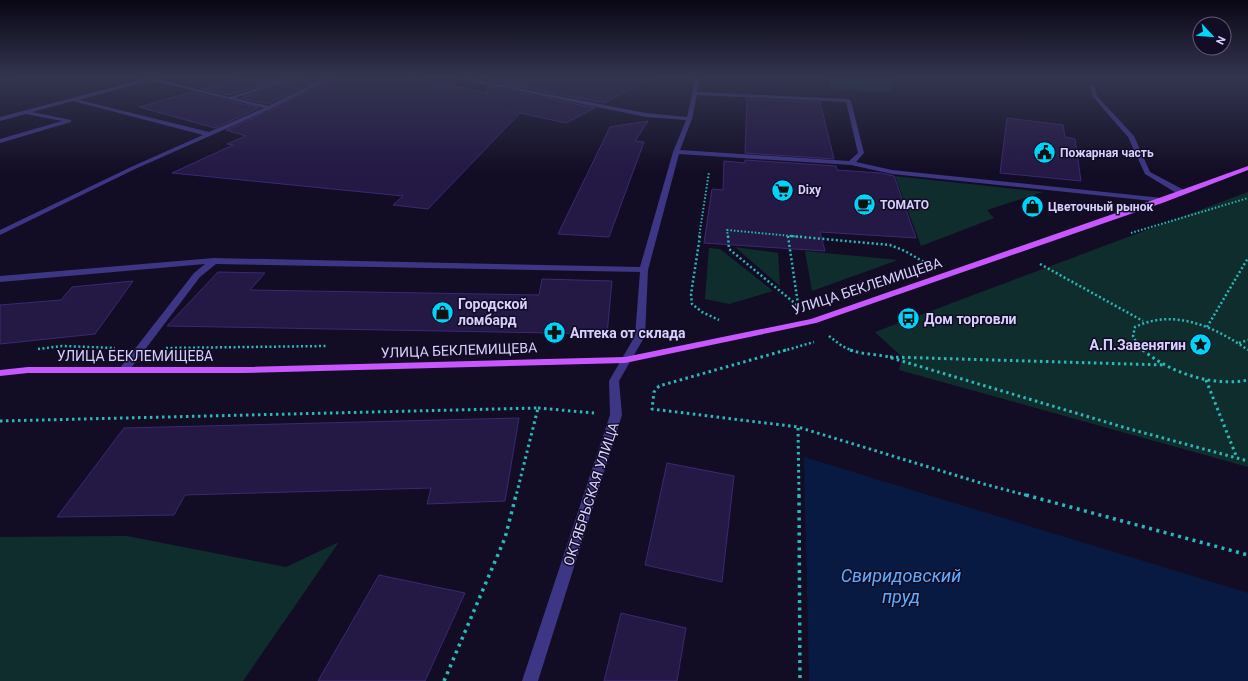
<svg xmlns="http://www.w3.org/2000/svg" width="1248" height="681" font-family="Roboto,sans-serif">
	<style>
		.green { fill: #102d2e }
		.water { fill: #081a42 }
		.building { fill: #241845; stroke: #3c2972 }
		.lines { fill: none; stroke-linecap: round; stroke-linejoin: round }
		.path-far4 { stroke: #29b9b8; stroke-width: 1.5; stroke-dasharray: 1 1.5; stroke-linecap: butt }
		.path-far3 { stroke: #29b9b8; stroke-width: 2; stroke-dasharray: 1.5 2; stroke-linecap: butt }
		.path-far2 { stroke: #29b9b8; stroke-width: 2.5; stroke-dasharray: 2 2.5; stroke-linecap: butt }
		.path-far1 { stroke: #29b9b8; stroke-width: 3; stroke-dasharray: 2.5 3.5; stroke-linecap: butt }
		.path { stroke: #29b9b8; stroke-width: 3.5; stroke-dasharray: 3 4.5; stroke-linecap: butt }
		.minor { fill: #3d3685; fill-rule: evenodd }
		.major { fill: #c957ff; fill-rule: evenodd }
		.labels { text-anchor: middle; stroke-width: 3; stroke-linejoin: round; paint-order: stroke }
		.far-poi-label { font-size: 12px; font-weight: bold; fill: #d8d0ff; stroke: #120d24; text-anchor: start }
		.street-label { font-size: 14px; fill: #d8d0ff; stroke: #120d24 }
		.poi-label { font-size: 14px; font-weight: bold; fill: #d8d0ff; stroke: #120d24; text-anchor: start }
		.near-water-label { font-size: 18px; font-style: italic; fill: #5eacff; stroke: #120d24 }
	</style>
	<rect width="100%" height="100%" fill="#120d24"/>
	<!-- green -->
	<g class="green">
		<polygon points="829,77 897,77 892,91 880,92 831,89"/>
		<polygon points="895,176 1043,192 987,210 994,218 921,246"/>
		<polygon points="1248,192 1248,467 899,370 902,357 875,332"/>
		<polygon points="735,247 778,253 780,286"/>
		<polygon points="709,248 720,249 773,291 729,304 705,299"/>
		<polygon points="805,251 898,260 812,291"/>
		<polygon points="127,536 286,567 339,542 243,681 0,681 0,537"/>
	</g>
	<!-- water -->
	<polygon class="water" points="804,457 1248,593 1248,681 809,681"/>
	<!-- building -->
	<g class="building">
		<polygon points="243,77 289,77 229,95 202,89"/>
		<polygon points="302,77 324,77 268,104 241,98"/>
		<polygon points="334,77 408,77 487,93 487,86 595,108 566,123 520,113 428,209 393,205 403,196 172,173 233,145 227,144 246,136 226,130 272,110"/>
		<polygon points="488,77 654,77 604,103 488,81"/>
		<polygon points="192,92 259,108 215,128 139,107"/>
		<polygon points="747,99 820,102 834,159 745,153"/>
		<polygon points="1007,118 1063,125 1065,137 1075,139 1081,181 1000,173"/>
		<polygon points="648,121 635,141 644,142 609,237 558,234 610,127"/>
		<polygon points="745,160 836,166 837,170 881,173 894,176 916,238 820,232 825,251 704,243 712,189 723,190 724,161 745,163"/>
		<polygon points="218,272 265,273 250,290 539,295 542,279 612,281 607,334 167,326"/>
		<polygon points="133,281 95,334 0,344 0,305 61,300 72,287"/>
		<polygon points="519,418 505,501 427,504 431,488 185,495 174,515 57,517 124,428"/>
		<polygon points="667,463 734,476 722,582 645,565"/>
		<polygon points="379,575 465,593 425,681 318,681"/>
		<polygon points="621,613 686,628 677,681 604,681"/>
	</g>
	<g class="lines">
		<!-- path-far4 -->
		<polyline class="path-far4" points="0,78 78,77"/>
		<!-- path-far3 -->
		<g class="path-far3">
			<polyline points="1131,233 1248,198"/>
			<polyline points="699,237 709,172"/>
			<polyline points="728,237 727,230 802,237"/>
		</g>
		<!-- path-far2 -->
		<g class="path-far2">
			<polyline points="700,236 691,294 692,304 702,312 719,320"/>
			<polyline points="728,236 729,249 797,305"/>
			<polyline points="788,236 798,304"/>
			<polyline points="791,236 890,245 905,251 924,262"/>
			<polyline points="1040,264 1143,321"/>
			<polyline points="1207,327 1248,258"/>
			<polyline points="829,336 842,346 853,351"/>
			<polyline points="1239,343 1248,340"/>
			<polyline points="166,348 327,346"/>
			<polyline points="38,349 62,346 115,348"/>
			<polyline points="783,351 814,342"/>
			<path d="M1144,351L1139,347L1133,336L1135,327C1174,308 1215,327 1248,350"/>
		</g>
		<!-- path-far1 -->
		<g class="path-far1">
			<polyline points="786,350 659,386 654,392 652,409 798,427 984,484 1029,496"/>
			<polyline points="850,350 861,353 885,356 1126,428 1248,461"/>
			<path d="M1143,350C1170,373 1213,387 1248,380"/>
			<polyline points="890,357 1165,365"/>
			<polyline points="1206,380 1237,458"/>
			<polyline points="538,408 594,413"/>
			<polyline points="0,421 538,408 516,496"/>
			<polyline points="798,428 799,496"/>
		</g>
		<!-- path -->
		<g class="path">
			<polyline points="799,495 800,681"/>
			<polyline points="1026,495 1248,555"/>
			<polyline points="444,681 505,538 516,495"/>
		</g>
		<!-- minor -->
		<g class="minor">
			<path d="M152,77H159L156,79L229,97L294,77H301L235,98L268,106L327,77H333L271,109L135,169L0,235V230L131,167L203,135L73,101L32,112L71,120V122L0,143V139L62,121L26,114L0,121V117ZM150,80L264,108L209,132L79,100Z"/>
			<path d="M451,77H460L646,113L687,117L695,81L680,77H700L697,92L848,99L851,101L864,153L856,162L892,170L1162,198L1166,200L1162,202L892,174L851,165L679,154L648,270L645,336L619,381L622,415L538,681H522L610,415L609,381L635,336L640,272L216,264L200,277L128,372L124,373L119,370L120,368L194,273L205,264L0,282V276L214,258L640,267L673,152L686,120L646,117ZM697,95L846,102L858,153L849,161L680,150L692,119Z"/>
			<polygon points="1090,86 1094,86 1097,96 1134,136 1150,172 1184,190 1184,194 1178,194 1145,174 1128,137 1093,97"/>
		</g>
		<!-- major -->
		<polygon class="major" points="1248,166 1248,170 1165,202 816,323 625,363 242,373 28,373 0,376 0,370 28,367 242,367 625,357 811,319 1159,198"/>
	</g>
	<!-- sky -->
	<linearGradient id="sky" x2="0" y2="1"><stop stop-color="#0a0714"/><stop offset="0.45" stop-color="#333550"/><stop offset="1" stop-color="#333550" stop-opacity="0"/></linearGradient>
	<rect width="1248" height="172" fill="url(#sky)"/>
	<!-- icons -->
	<defs>
		<symbol id="civic-disc" viewBox="-11 -11 22 22"><circle r="9.5" fill="#00d4fb" stroke="#120d24"/><path d="M-.6-6.5H3V-4.5H.6V-3L4-1V1h2V6H-6V1h2V-1L-.6-3ZM-1.2 2.5V6h2.4V2.5Z" fill="#111"/></symbol>
		<symbol id="supermarket-disc" viewBox="-11 -11 22 22"><circle r="9.5" fill="#00d4fb" stroke="#120d24"/><path d="M-6-5.5h2.5l.6 2H6L4.5 2H-2.5L-4.4-4H-6ZM-1.5 3.2a1.3 1.3 0 1 0 .1 0ZM3 3.2a1.3 1.3 0 1 0 .1 0Z" fill="#111"/></symbol>
		<symbol id="cafe-disc" viewBox="-11 -11 22 22"><circle r="9.5" fill="#00d4fb" stroke="#120d24"/><path d="M-5.5-4.5H6V0H3Q3 3.5 0 3.5H-2.5Q-5.5 3.5-5.5 0ZM3-3.2v2h1.7v-2ZM-6 4.5H4V6H-6Z" fill="#111"/></symbol>
		<symbol id="shop-disc" viewBox="-11 -11 22 22"><circle r="9.5" fill="#00d4fb" stroke="#120d24"/><path d="M-5-2.5h2.3a2.7 3.5 0 0 1 5.4 0H5L5.5 6h-11ZM-1.5-2.5h3a1.5 2.3 0 0 0-3 0Z" fill="#111"/></symbol>
		<symbol id="bus-disc" viewBox="-11 -11 22 22"><circle r="9.5" fill="#00d4fb" stroke="#120d24"/><path d="M-5-6H5V4H4V6H2V4H-2V6H-4V4H-5ZM-3.5-4V0h7V-4ZM-3.5 1.2v1.5H-2V1.2ZM2 1.2v1.5H3.5V1.2Z" fill="#111"/></symbol>
		<symbol id="pharmacy-disc" viewBox="-11 -11 22 22"><circle r="9.5" fill="#00d4fb" stroke="#120d24"/><path d="M-2-6h4v4h4v4h-4v4h-4v-4h-4v-4h4Z" fill="#111"/></symbol>
		<symbol id="sight-disc" viewBox="-11 -11 22 22"><circle r="9.5" fill="#00d4fb" stroke="#120d24"/><path d="M0-6L1.8-2.2L6-1.7L2.9 1.2L3.7 5.4L0 3.3L-3.7 5.4L-2.9 1.2L-6-1.7L-1.8-2.2Z" fill="#111"/></symbol>
	</defs>
	<g fill-rule="evenodd">
		<use href="#civic-disc" x="1032" y="140" width="25" height="25"/>
		<use href="#supermarket-disc" x="770" y="178" width="25" height="25"/>
		<use href="#cafe-disc" x="852" y="192" width="25" height="25"/>
		<use href="#shop-disc" x="1020" y="194" width="25" height="25"/>
		<use href="#shop-disc" x="430" y="300" width="25" height="25"/>
		<use href="#bus-disc" x="896" y="306" width="25" height="25"/>
		<use href="#pharmacy-disc" x="542" y="320" width="25" height="25"/>
		<use href="#sight-disc" x="1188" y="332" width="25" height="25"/>
	</g>
	<g class="labels">
		<!-- far-poi labels -->
		<g class="far-poi-label">
			<text x="1060" y="157">Пожарная часть</text>
			<text x="798" y="194">Dixy</text>
			<text x="880" y="209">ТОМАТО</text>
			<text x="1048" y="211">Цветочный рынок</text>
		</g>
		<!-- street labels -->
		<g class="street-label">
			<text transform="translate(867 286) rotate(-18)" y="5">УЛИЦА БЕКЛЕМИЩЕВА</text>
			<text transform="translate(459 350) rotate(-2)" y="5">УЛИЦА БЕКЛЕМИЩЕВА</text>
			<text x="135" y="361">УЛИЦА БЕКЛЕМИЩЕВА</text>
			<text transform="translate(591 494) rotate(-72)" y="5">ОКТЯБРЬСКАЯ УЛИЦА</text>
		</g>
		<!-- poi labels -->
		<g class="poi-label">
			<text x="458" y="309">Городской<tspan x="458" dy="16">ломбард</tspan></text>
			<text x="924" y="324">Дом торговли</text>
			<text x="570" y="338">Аптека от склада</text>
			<text x="1186" y="350" text-anchor="end">А.П.Завенягин</text>
		</g>
		<!-- near-water labels -->
		<g class="near-water-label">
			<text x="901" y="582">Свиридовский<tspan x="901" dy="21">пруд</tspan></text>
		</g>
	</g>
	<!-- north arrow -->
	<g transform="translate(1212 36) rotate(116)"><circle r="19" fill="#120d24" stroke="#615b7c"/>
	<path d="M0-3L7 15L0 10L-7 15Z" fill="#00d4fb"/>
	<text y="-6" font-size="11" font-weight="bold" text-anchor="middle" fill="#d8d0ff">N</text>
	</g>
</svg>
